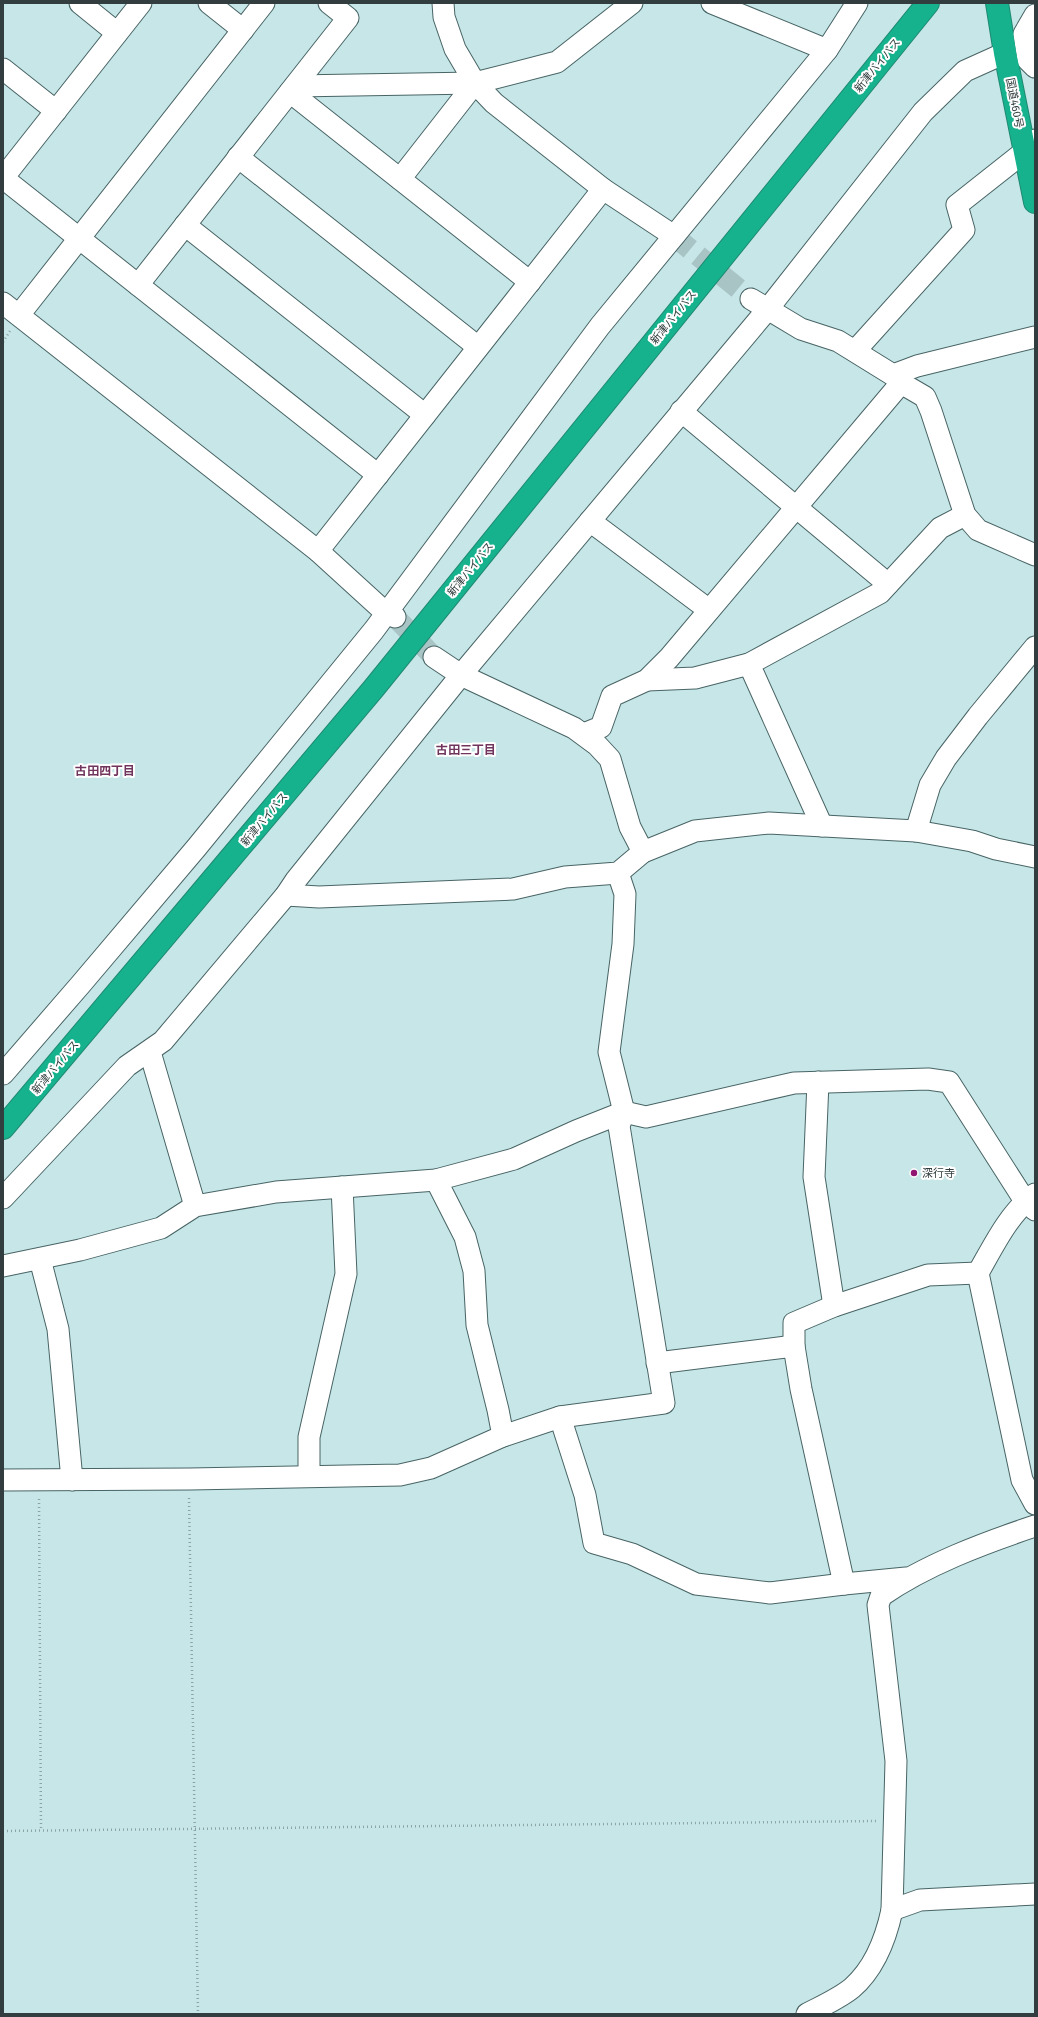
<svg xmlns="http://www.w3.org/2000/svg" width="1038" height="2017" font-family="'Fira Sans','Noto Sans JP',sans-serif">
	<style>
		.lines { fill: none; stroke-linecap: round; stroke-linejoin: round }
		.minor-tunnel { stroke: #a9c4c5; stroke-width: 21; stroke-dasharray: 21 10; stroke-linecap: butt }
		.minor-casing { stroke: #486465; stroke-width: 23 }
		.highway-casing { stroke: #1f8972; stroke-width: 24 }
		.path { stroke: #8ca3a4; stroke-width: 2.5; stroke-dasharray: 1 3; stroke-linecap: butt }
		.minor { stroke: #fff; stroke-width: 21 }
		.highway { stroke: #16b28e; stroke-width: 22 }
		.poi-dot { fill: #911673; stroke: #fff; stroke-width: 1.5 }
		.labels { text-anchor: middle; stroke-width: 4; stroke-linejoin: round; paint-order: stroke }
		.street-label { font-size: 11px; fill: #313d3e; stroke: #fff }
		.poi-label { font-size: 11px; fill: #313d3e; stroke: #fff; text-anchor: start }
		.neighbourhood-label { font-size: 12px; font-weight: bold; fill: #70345d; stroke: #fff }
	</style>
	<rect width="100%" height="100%" fill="#c7e6e7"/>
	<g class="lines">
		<!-- minor-tunnel -->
		<g class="minor-tunnel">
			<polyline points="674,236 751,299"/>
			<polyline points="395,617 434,657"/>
		</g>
		<defs>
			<g id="minor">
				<polyline points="80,3 117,33"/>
				<polyline points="209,3 243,30"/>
				<polyline points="443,3 444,17 455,49 475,83 494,103 603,189 674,236"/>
				<polyline points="712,3 827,50"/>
				<polyline points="1035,15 1024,34 1028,60 1035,67"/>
				<polyline points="3,69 56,111"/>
				<polyline points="295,86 475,83 557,62 632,3"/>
				<polyline points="290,92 530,282"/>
				<polyline points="238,157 478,347"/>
				<polyline points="3,178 378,475"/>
				<polyline points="3,178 141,3"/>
				<polyline points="400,179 475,83"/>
				<polyline points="185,225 425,415"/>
				<polyline points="138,285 348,18 329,3"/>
				<polyline points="751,299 801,329 838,341 893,375 901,383 925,397 931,411 965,515 978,530 1035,555"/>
				<polyline points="3,303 318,551 386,613 395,617"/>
				<polyline points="19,315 264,3"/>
				<polyline points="855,351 964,230 957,205 1024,152 1035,140"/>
				<polyline points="893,375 917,366 1035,337"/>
				<polyline points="681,411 888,584"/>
				<polyline points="590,521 709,610"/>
				<polyline points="318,551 603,189"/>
				<polyline points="434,657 461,675 574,728 597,745 610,759 630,827 643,852"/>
				<polyline points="749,664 822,826"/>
				<polyline points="647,680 695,678 749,664 880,593 940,528 965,515"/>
				<polyline points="584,734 601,727 612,696 647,680 669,658 901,383"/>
				<polyline points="916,831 930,785 946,758 978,716 1035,647"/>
				<polyline points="286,895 319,897 513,889 565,877 618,873 643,852 695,831 769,823 916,831 972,841 996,849 1035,857"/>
				<polyline points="150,1052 195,1206"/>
				<polyline points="3,1074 81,984 197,847 374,630 600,326 827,50 857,3"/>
				<polyline points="818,1082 814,1177 834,1306"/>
				<polyline points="436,1180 465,1237 474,1271 477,1325 498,1410 503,1436"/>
				<path d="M1035,1194C1009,1213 994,1245 978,1273L1022,1480L1035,1504"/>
				<polyline points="3,1198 127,1066 163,1041 286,895 296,880 461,675 767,310 923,112 965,71 1005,53"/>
				<polyline points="40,1259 58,1329 72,1480"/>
				<polyline points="3,1266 80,1250 161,1228 195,1206 276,1192 436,1180 514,1159 576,1131 624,1112 646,1117 794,1083 928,1079 949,1082 1025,1201 1035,1210"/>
				<polyline points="657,1363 794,1346"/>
				<polyline points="560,1417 585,1495 594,1543 632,1554 696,1584 770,1593 844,1584 906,1578"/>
				<polyline points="309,1476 309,1437 346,1274 342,1187"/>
				<polyline points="3,1480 190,1479 400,1475 431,1468 503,1436 560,1417 664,1403 619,1126 624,1112 609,1052 623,944 625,894 618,873"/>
				<polyline points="844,1584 801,1389 794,1346 794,1323 834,1306 928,1275 978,1273"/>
				<polyline points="892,1910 920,1900 1035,1894"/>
				<path d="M807,2014C822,2006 840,1998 852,1988C875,1968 886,1938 892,1910L896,1761L878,1605L881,1596C925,1565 984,1543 1035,1526"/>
			</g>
			<g id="highway">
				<polyline points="997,3 1005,53 1035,202"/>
				<polyline points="3,1128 374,688 928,3"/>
			</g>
		</defs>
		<!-- minor casing -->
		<use href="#minor" class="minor-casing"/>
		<!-- highway casing -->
		<use href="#highway" class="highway-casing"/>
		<!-- path -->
		<g class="path">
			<polyline points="3,342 10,331"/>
			<polyline points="189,1498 198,2014"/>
			<polyline points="39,1499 41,1830"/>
			<polyline points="3,1831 876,1821"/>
		</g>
		<!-- minor -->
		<use href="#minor" class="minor"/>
		<!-- highway -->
		<use href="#highway" class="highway"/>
	</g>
	<!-- markers -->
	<circle class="poi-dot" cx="914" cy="1173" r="4"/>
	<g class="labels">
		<!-- street labels -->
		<g class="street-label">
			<text transform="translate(877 65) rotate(-51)" y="4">新津バイパス</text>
			<text transform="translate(1015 103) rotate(79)" y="4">国道460号</text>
			<text transform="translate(673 317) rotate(-51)" y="4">新津バイパス</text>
			<text transform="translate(470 569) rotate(-51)" y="4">新津バイパス</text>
			<text transform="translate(264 819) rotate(-50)" y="4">新津バイパス</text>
			<text transform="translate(55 1067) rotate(-50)" y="4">新津バイパス</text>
		</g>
		<!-- poi labels -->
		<g class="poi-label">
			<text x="922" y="1177">深行寺</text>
		</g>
		<!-- neighbourhood labels -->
		<g class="neighbourhood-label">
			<text x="466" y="754">古田三丁目</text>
			<text x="105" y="775">古田四丁目</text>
		</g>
	</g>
	<!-- border -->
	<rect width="1038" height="2017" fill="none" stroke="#313d3e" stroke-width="8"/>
</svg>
